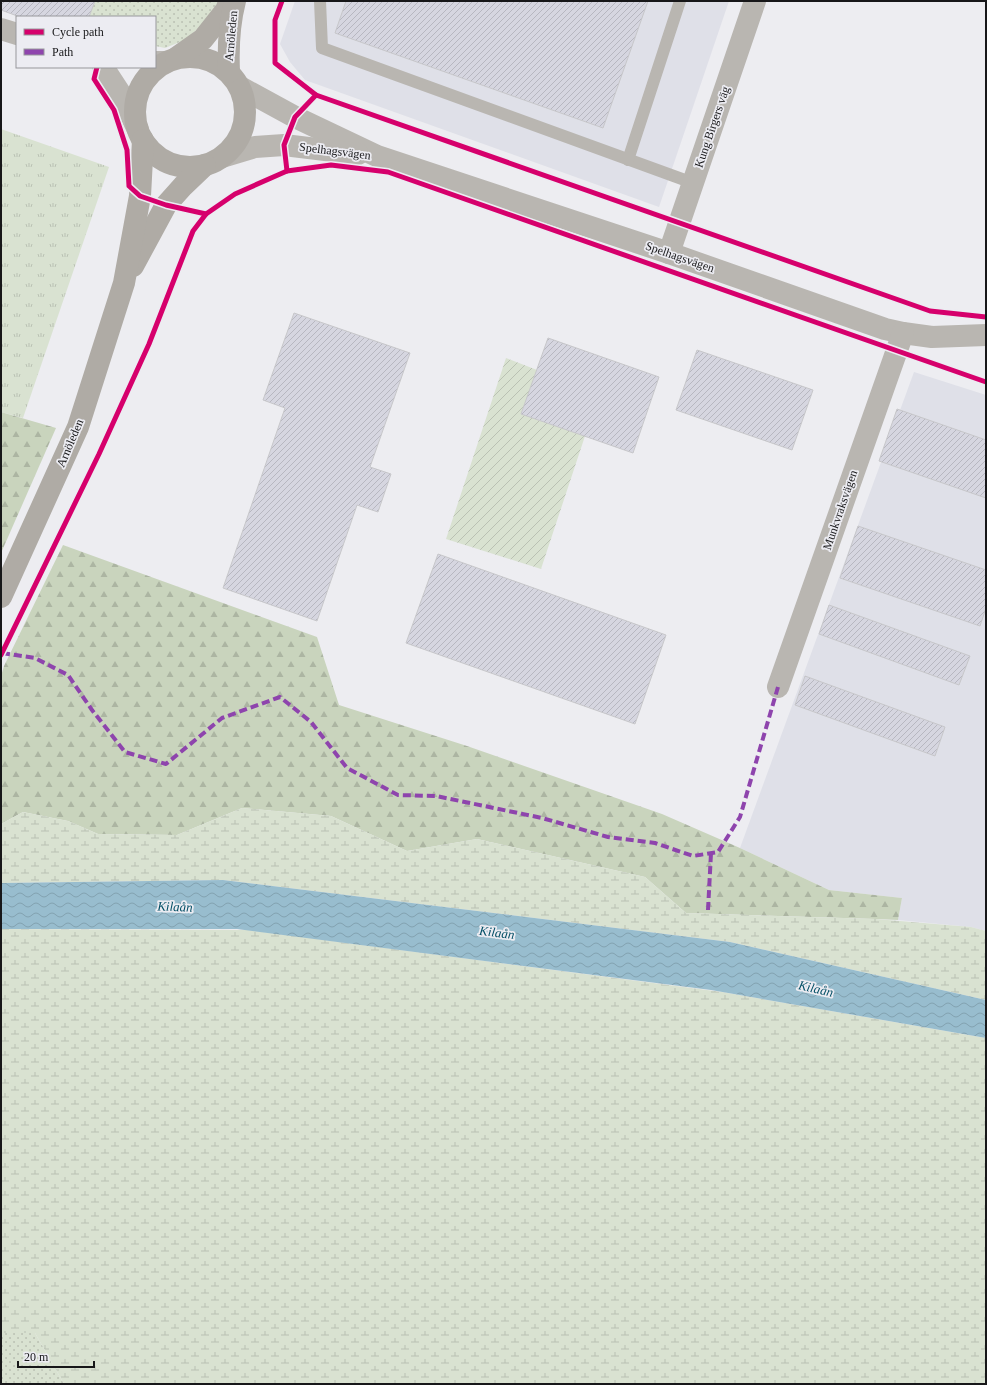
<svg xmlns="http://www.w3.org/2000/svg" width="987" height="1385" font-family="'Times New Roman',serif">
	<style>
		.built { fill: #dfe0e8 }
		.grass { fill: url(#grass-tufts) }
		.forest { fill: url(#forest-firs) }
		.wetland { fill: url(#wetland-marsh) }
		.park { fill: url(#park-dots) }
		.garden { fill: url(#garden-furrows) }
		.water { fill: url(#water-waves) }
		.building { fill: url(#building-hatch); stroke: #c7c7ca }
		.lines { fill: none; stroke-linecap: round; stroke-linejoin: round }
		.service { stroke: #b9b6b1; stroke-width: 12 }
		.minor { stroke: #b9b6b1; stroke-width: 22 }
		.secondary { stroke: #afaba5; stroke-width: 22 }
		.quiet { stroke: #8e44ad; stroke-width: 4; stroke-dasharray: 8 4; stroke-linecap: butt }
		.cycleway-casing { stroke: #ececf2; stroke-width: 8 }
		.cycleway { stroke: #d6006c; stroke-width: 5 }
		.labels { text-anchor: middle; stroke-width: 3.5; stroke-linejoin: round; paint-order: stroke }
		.street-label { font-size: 12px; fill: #171719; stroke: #ececf2 }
		.water-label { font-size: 13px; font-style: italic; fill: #024e65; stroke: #ececf2 }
	</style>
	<defs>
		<pattern id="grass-tufts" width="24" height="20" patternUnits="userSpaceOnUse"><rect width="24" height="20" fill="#d9e2d1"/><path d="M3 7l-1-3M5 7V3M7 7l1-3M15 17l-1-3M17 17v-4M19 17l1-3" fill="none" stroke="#bac1b3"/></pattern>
		<pattern id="forest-firs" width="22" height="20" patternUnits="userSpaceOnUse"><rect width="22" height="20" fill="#c9d4bd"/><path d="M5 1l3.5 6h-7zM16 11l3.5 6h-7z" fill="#acb5a2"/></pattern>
		<pattern id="wetland-marsh" width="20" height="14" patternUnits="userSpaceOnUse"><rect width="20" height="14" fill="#d9e2d1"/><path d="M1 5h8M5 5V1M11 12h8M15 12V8" fill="none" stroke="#bac1b3"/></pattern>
		<pattern id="park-dots" width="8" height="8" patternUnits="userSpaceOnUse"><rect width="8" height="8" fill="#d9e2d1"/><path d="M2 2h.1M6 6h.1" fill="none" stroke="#bac1b3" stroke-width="1.8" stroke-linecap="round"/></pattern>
		<pattern id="garden-furrows" width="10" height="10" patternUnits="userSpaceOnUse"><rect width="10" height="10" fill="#d9e2d1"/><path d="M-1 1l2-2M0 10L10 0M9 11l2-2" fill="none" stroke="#bac1b3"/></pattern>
		<pattern id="water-waves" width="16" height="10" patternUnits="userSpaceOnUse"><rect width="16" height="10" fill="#98bdce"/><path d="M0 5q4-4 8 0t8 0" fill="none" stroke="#82a2b0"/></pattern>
		<pattern id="building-hatch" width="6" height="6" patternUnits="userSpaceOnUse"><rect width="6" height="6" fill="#d6d6e0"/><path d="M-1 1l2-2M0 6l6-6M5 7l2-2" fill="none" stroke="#b7b7c0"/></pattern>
	</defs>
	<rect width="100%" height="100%" fill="#ededf1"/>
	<!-- built -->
	<g class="built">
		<polygon points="295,1 729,1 659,207 305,80 290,62 280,44"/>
		<polygon points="914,372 986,395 986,931 971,927 898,920 902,898 829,890 740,848"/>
	</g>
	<!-- grass -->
	<polygon class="grass" points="1,129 109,167 23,418 1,412"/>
	<!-- forest -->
	<g class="forest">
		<polygon points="1,412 56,428 1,553"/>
		<polygon points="63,545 317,637 339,705 467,746 662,814 740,848 829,890 902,898 898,920 876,919 686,913 645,877 477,839 407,851 331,816 242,808 177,835 98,834 68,821 23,812 1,824 1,676 4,666"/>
	</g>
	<!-- wetland -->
	<g class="wetland">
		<polygon points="242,808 331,816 407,851 477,839 645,877 686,913 876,919 971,927 986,931 986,1000 730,942 223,880 1,883 1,824 23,812 68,821 98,834 177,835"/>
		<polygon points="1,929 248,930 722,992 986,1038 986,1384 64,1384 35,1333 1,1333"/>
	</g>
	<!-- park -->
	<g class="park">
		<polygon points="13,1 219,1 210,18 185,40 165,48 155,46 155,17 59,17"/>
		<polygon points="1,1333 35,1333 64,1384 1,1384"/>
	</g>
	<!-- garden -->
	<polygon class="garden" points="506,358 537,370 522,414 585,436 541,569 446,539"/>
	<!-- water -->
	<polygon class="water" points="223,880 730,942 986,1000 986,1038 711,990 237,929 1,929 1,883"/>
	<!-- building -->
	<g class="building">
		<polygon points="1,1 95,1 89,17 20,17 1,10"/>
		<polygon points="346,1 648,1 603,128 335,33"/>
		<polygon points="294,313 410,353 370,467 391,474 378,512 357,505 317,621 223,588 285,408 263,400"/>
		<polygon points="548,338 659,377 633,453 521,414"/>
		<polygon points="697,350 813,390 792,450 676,410"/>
		<polygon points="897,409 986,440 986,498 879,461"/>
		<polygon points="858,526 986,570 986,608 980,626 840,578"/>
		<polygon points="438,554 666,635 635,724 406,643"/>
		<polygon points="829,605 970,656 959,685 819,634"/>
		<polygon points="805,676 945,727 935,756 795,705"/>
	</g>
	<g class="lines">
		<!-- service -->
		<g class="service">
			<polyline points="320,1 322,48 693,183"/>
			<polyline points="628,160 680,1"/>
		</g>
		<!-- minor -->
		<g class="minor">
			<polyline points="1,29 17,34"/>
			<polyline points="155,62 166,62"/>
			<polyline points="103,67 122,96 138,130"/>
			<polyline points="240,87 295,117 377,156 669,253 885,329 903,333 932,337 986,335"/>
			<polyline points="222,157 255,147 284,145 358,154"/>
			<polyline points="669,253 755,1"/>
			<polyline points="778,687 903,333"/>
		</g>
		<!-- secondary -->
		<g class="secondary">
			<circle cx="190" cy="112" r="55"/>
			<polyline points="176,58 203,39 226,10 230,1"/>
			<path d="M229,72C228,48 229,24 235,1"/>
			<polyline points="133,266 166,205 183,186 205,165"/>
			<polyline points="1,597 78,427 124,283 140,196 143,140"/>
		</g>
		<!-- quiet -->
		<g class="quiet">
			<polyline points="2,653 35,658 68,675 92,710 125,752 166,764 222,718 280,697 311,722 347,768 398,795 436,796 542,818 608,837 655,843 693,856 718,852 740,817 778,687"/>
			<polyline points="708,910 711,853"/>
		</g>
		<defs>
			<g id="cycleway">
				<polyline points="282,1 275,20 275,63 316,95 295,117 284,145 287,171"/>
				<polyline points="97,67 94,79 114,110 127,150 129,186 140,196 166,205 206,214"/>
				<polyline points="316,95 930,311 986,317"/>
				<polyline points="1,655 99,454 149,344 193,231 206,214 235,194 287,171 331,165 388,172 986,382"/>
			</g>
		</defs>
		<!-- cycleway casing -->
		<use href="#cycleway" class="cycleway-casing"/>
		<!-- cycleway -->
		<use href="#cycleway" class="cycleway"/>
	</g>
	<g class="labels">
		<!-- street labels -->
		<g class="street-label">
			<text transform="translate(231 36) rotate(-85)" y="4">Arnöleden</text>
			<text transform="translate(712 127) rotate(-71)" y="4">Kung Birgers väg</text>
			<text transform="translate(335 151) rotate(7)" y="4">Spelhagsvägen</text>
			<text transform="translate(680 257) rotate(19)" y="4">Spelhagsvägen</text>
			<text transform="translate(70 443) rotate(-67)" y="4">Arnöleden</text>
			<text transform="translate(840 510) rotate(-71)" y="4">Munkvraksvägen</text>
		</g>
		<!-- water labels -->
		<g class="water-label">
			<text transform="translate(175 906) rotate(2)" y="5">Kilaån</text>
			<text transform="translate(497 932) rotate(7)" y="5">Kilaån</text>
			<text transform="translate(816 988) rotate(13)" y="5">Kilaån</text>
		</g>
	</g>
	<!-- border -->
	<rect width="987" height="1385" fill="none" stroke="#171719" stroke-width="4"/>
	<!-- legend -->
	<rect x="16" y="16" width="140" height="52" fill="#ececf2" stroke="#97979b"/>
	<rect x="24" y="29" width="20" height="6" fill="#d6006c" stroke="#97979b"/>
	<text x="52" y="36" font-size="12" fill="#171719">Cycle path</text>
	<rect x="24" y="49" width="20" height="6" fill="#8e44ad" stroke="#97979b"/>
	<text x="52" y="56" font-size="12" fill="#171719">Path</text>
	<!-- scale -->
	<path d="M18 1361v6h76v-6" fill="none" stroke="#171719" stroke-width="2"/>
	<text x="24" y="1361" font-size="12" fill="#171719" stroke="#ececf2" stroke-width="3" paint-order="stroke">20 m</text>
</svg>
